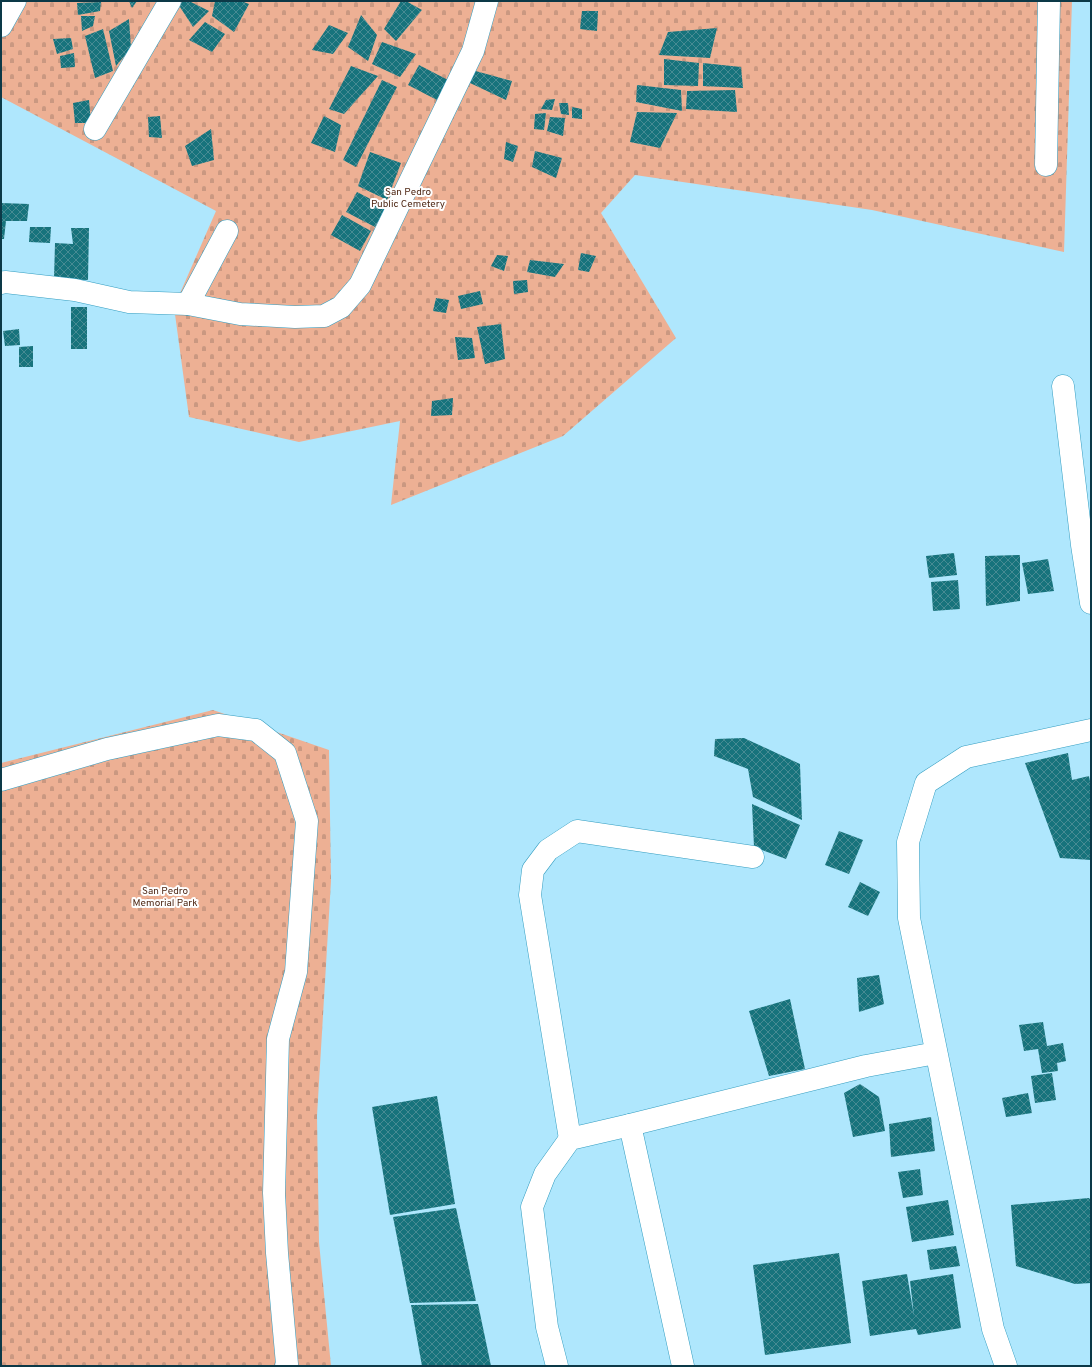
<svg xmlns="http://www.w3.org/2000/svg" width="1092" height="1367" font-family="Overpass,sans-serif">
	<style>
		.cemetery { fill: url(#cemetery-stones) }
		.building { fill: url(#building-cross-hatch) }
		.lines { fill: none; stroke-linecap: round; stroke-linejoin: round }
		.minor-casing { stroke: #339dc0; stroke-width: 23 }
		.minor { stroke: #fff; stroke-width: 22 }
		.labels { text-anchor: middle; stroke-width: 4; stroke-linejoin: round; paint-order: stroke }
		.park-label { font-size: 10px; fill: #4f2815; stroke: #fefefe }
	</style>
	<defs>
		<pattern id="cemetery-stones" width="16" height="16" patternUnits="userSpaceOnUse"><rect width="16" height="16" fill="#edb094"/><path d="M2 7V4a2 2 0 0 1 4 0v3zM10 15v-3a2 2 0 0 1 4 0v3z" fill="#ca9881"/></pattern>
		<pattern id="building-cross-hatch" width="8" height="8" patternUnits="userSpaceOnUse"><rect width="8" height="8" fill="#17737c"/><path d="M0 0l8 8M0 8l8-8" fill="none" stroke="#478b93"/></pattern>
	</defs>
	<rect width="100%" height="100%" fill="#afe7fd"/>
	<!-- cemetery -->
	<g class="cemetery">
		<polygon points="1,1 1072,1 1064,252 872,210 635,175 601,213 676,338 563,436 391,505 400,421 299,442 189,417 174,307 216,211 1,97"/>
		<polygon points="213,710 329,750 331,881 317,1116 319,1242 331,1366 1,1366 1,763"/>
	</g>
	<!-- building -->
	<g class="building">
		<polygon points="129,1 137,1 132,8"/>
		<polygon points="182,1 189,1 209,11 193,27 180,7"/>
		<polygon points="215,1 241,1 249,4 234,32 212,16"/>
		<polygon points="401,1 406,1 422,10 396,41 384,29"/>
		<polygon points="101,2 100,11 78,15 77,3"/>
		<polygon points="582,11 598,11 597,31 580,29"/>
		<polygon points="361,15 377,35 368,61 348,47"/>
		<polygon points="81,16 95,16 93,26 82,31"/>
		<polygon points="129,19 131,48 116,66 109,31"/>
		<polygon points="205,22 225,34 212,52 189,40"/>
		<polygon points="329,25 348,33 333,54 312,50"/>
		<polygon points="717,28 710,58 659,55 668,32"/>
		<polygon points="103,29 113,71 95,78 85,36"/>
		<polygon points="71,38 73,49 57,54 53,39"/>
		<polygon points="382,42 416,54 400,77 372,64"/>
		<polygon points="74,53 75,67 61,68 60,56"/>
		<polygon points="664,59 699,63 698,86 664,85"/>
		<polygon points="703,63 741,67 743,88 703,86"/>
		<polygon points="419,65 448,80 437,100 408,85"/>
		<polygon points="351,66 378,76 344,114 329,109"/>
		<polygon points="472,70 512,81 506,100 470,83"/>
		<polygon points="382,80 397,87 356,167 343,160"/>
		<polygon points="637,85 681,90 682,111 636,102"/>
		<polygon points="735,90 737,112 686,109 687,91"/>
		<polygon points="555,99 552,110 541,109 546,100"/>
		<polygon points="89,100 91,123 75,123 73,103"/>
		<polygon points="559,103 568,103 569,115 561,114"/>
		<polygon points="572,107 582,109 582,119 572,118"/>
		<polygon points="637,112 677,113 660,148 630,142"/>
		<polygon points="546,113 544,130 534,129 535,114"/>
		<polygon points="160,116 162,138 149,137 148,117"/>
		<polygon points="324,116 341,125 335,152 311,143"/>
		<polygon points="550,117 565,118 563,136 547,131"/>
		<polygon points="211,129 214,160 192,166 185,146"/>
		<polygon points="506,142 518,146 513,162 504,159"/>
		<polygon points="535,151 562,158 556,178 532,167"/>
		<polygon points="370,152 401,163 387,200 358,186"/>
		<polygon points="357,192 386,207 375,227 346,212"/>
		<polygon points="1,203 29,204 27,221 6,221 4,239 1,239"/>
		<polygon points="342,215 371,231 360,251 331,235"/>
		<polygon points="30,227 51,227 50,243 29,242"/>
		<polygon points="71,228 89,228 88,280 54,279 55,243 73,244"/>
		<polygon points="581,253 596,256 589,272 578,270"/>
		<polygon points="497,255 508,256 504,271 491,266"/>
		<polygon points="530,260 564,264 555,277 527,272"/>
		<polygon points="527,280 528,292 514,294 513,281"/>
		<polygon points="480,291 483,304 461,309 458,296"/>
		<polygon points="436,298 449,300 446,313 433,311"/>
		<rect x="71" y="307" width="16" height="42"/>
		<polygon points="501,324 505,359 485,364 477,327"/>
		<polygon points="19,329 20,345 5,346 3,331"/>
		<polygon points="455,337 472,338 475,358 458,360"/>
		<polygon points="33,346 33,367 19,367 19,347"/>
		<polygon points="453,398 452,415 431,416 432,401"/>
		<polygon points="954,553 957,575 929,578 926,556"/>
		<polygon points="1020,555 1020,601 986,606 985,556"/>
		<polygon points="1048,559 1054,591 1028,594 1022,563"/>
		<polygon points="958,580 960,609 933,611 931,582"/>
		<polygon points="744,738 800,764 802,820 753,797 748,769 714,756 715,739"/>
		<polygon points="1068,753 1072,780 1089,776 1091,787 1091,860 1060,858 1025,763"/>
		<polygon points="752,804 800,825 786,859 754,847"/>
		<polygon points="839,831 863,840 849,874 825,865"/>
		<polygon points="860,882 880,892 868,916 848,907"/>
		<polygon points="879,975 884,1004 859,1012 857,978"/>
		<polygon points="790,999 805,1069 769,1076 749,1011"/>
		<polygon points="1043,1022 1047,1046 1063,1043 1066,1061 1057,1063 1058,1071 1042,1073 1038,1049 1024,1051 1019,1025"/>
		<polygon points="1052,1073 1056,1100 1035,1103 1031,1076"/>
		<polygon points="860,1084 879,1097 885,1131 853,1137 844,1093"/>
		<polygon points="1028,1093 1032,1113 1006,1117 1002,1098"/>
		<polygon points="437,1096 455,1204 390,1215 372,1107"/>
		<polygon points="931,1117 935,1151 891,1157 889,1124"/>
		<polygon points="920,1169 923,1195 903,1198 898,1172"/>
		<polygon points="1089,1198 1091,1200 1091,1283 1075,1284 1016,1266 1011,1205"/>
		<polygon points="948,1200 954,1235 912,1242 906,1207"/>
		<polygon points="456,1208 476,1301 410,1303 393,1217"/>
		<polygon points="956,1246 960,1266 930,1270 927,1250"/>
		<polygon points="839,1253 851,1343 765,1355 753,1265"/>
		<polygon points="907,1274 914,1316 910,1281 953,1274 961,1328 918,1335 916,1329 870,1336 862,1281"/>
		<polygon points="478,1304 491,1366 422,1366 411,1305"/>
	</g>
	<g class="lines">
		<defs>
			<g id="minor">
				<polyline points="1,26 15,1"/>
				<polyline points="95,129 170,1"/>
				<polyline points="1046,165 1049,1"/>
				<polyline points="1,283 5,282 75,290 129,302 188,304 227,231"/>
				<polyline points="188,304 240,314 295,317 324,316 341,307 360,285 473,51 487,1"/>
				<polyline points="1063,386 1082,545 1091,603"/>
				<polyline points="1,780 107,749 218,725 256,730 285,753 307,821 296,972 278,1039 274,1193 277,1253 287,1364 286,1366"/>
				<polyline points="630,1125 683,1366"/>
				<polyline points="570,1139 530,895 533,870 548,850 577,831 753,857"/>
				<polyline points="557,1366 547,1327 532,1207 545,1174 570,1139 630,1125 866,1066 936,1053"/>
				<polyline points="1006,1366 993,1329 909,918 908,842 926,783 966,757 1091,730"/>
			</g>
		</defs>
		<!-- minor casing -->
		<use href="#minor" class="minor-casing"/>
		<!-- minor -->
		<use href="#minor" class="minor"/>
	</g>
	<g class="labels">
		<!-- park labels -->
		<g class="park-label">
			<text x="408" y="195">San Pedro<tspan x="408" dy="12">Public Cemetery</tspan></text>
			<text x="165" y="894">San Pedro<tspan x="165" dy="12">Memorial Park</tspan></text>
		</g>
	</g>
	<!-- border -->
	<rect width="1092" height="1367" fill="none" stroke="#0c3947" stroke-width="4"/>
</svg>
